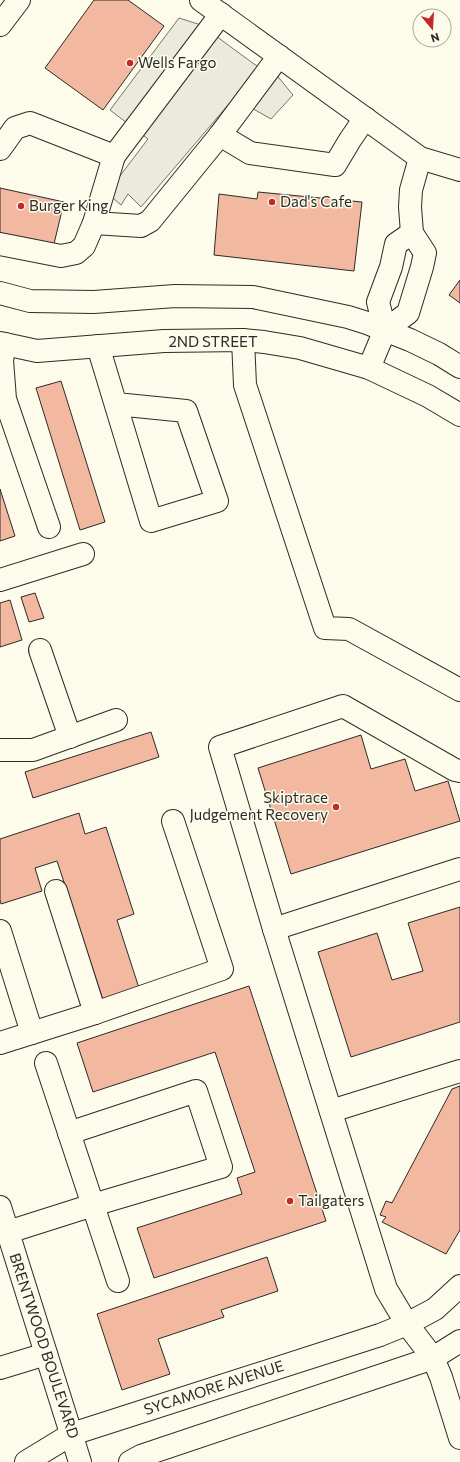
<svg xmlns="http://www.w3.org/2000/svg" width="460" height="1462" font-family="Commissioner,sans-serif">
	<style>
		.parking { fill: #eceadb; stroke: #74746e }
		.building { fill: #f2b8a0; stroke: #2b2b2b }
		.lines { fill: none; stroke-linecap: round; stroke-linejoin: round }
		.minor-casing { stroke: #2b2b2b; stroke-width: 24 }
		.major-casing { stroke: #2b2b2b; stroke-width: 24 }
		.minor { stroke: #fdfbea; stroke-width: 22 }
		.major { stroke: #fdfbea; stroke-width: 22 }
		.poi-dot { fill: #c62828; stroke: #fdfbea; stroke-width: 1.5 }
		.labels { text-anchor: middle; stroke-width: 3; stroke-linejoin: round; paint-order: stroke }
		.poi-label { font-size: 15px; fill: #2b2b2b; stroke: #fdfbea; text-anchor: start }
		.street-label { font-size: 15px; fill: #2b2b2b; stroke: #fdfbea }
	</style>
	<rect width="100%" height="100%" fill="#fdfbea"/>
	<!-- parking -->
	<polygon class="parking" points="179,18 201,25 254,64 279,78 293,95 271,119 234,98 141,207 128,194 121,205 107,193 148,139 110,110"/>
	<!-- building -->
	<g class="building">
		<polygon points="94,0 128,0 164,26 103,110 45,68"/>
		<polygon points="0,188 64,202 53,248 0,237"/>
		<polygon points="258,192 362,202 354,271 214,255 219,194 257,199"/>
		<polygon points="460,280 460,303 449,295"/>
		<polygon points="61,381 105,522 80,530 36,388"/>
		<polygon points="0,489 15,536 0,541"/>
		<polygon points="35,593 44,618 29,622 21,597"/>
		<polygon points="10,600 22,640 0,647 0,603"/>
		<polygon points="151,732 159,757 33,798 25,772"/>
		<polygon points="361,735 371,769 405,759 415,791 448,781 460,821 291,874 258,768"/>
		<polygon points="79,813 85,834 106,827 134,914 117,920 139,988 103,1000 57,861 35,868 42,891 1,904 0,900 0,839"/>
		<polygon points="460,907 460,1022 351,1057 318,952 377,933 392,980 423,971 408,923"/>
		<polygon points="249,986 326,1221 154,1278 137,1228 242,1194 237,1178 255,1172 215,1052 93,1092 77,1043"/>
		<polygon points="460,1086 460,1230 446,1254 382,1222 386,1217 380,1215 386,1201 392,1203 452,1089"/>
		<polygon points="267,1257 278,1291 221,1310 224,1317 158,1339 170,1374 122,1390 97,1314"/>
	</g>
	<g class="lines">
		<defs>
			<g id="minor">
				<polyline points="201,0 420,158 460,170"/>
				<polyline points="220,135 250,153 335,165 350,140 365,118"/>
				<polyline points="0,149 15,128 30,123 114,156 221,14"/>
				<polyline points="94,223 141,226 150,221 220,135 279,56"/>
				<polyline points="0,244 61,256 76,253 84,246 94,223 114,156"/>
				<polyline points="0,293 30,301 94,302 175,296 253,297 348,317 367,323 410,340 439,354 460,367"/>
				<polyline points="385,330 378,302 391,267 396,244 412,233"/>
				<polyline points="243,340 245,385 325,628 349,629 460,690"/>
				<polyline points="0,343 37,351 164,341 243,340 264,342 300,348 369,368 428,396 460,415"/>
				<polyline points="5,344 2,360 5,399 49,527"/>
				<path d="M98,346C116,404 133,463 151,521L217,501L186,411L116,404"/>
				<polyline points="369,368 385,330 408,313 422,267 425,253 412,233 410,207 411,190 420,158"/>
				<polyline points="0,580 83,554"/>
				<polyline points="40,650 70,737"/>
				<polyline points="0,750 33,750 116,720"/>
				<polyline points="460,771 455,770 343,706 220,747 274,929 386,1289 407,1324 433,1358 441,1377 460,1438"/>
				<polyline points="56,891 95,1013"/>
				<polyline points="274,929 460,869"/>
				<polyline points="0,931 32,1033"/>
				<polyline points="0,1043 95,1013 222,969 173,821"/>
				<polyline points="46,1063 118,1281"/>
				<polyline points="331,1111 460,1071"/>
				<polyline points="8,1232 93,1205 221,1167 196,1091 69,1133"/>
				<polyline points="0,1368 46,1354"/>
				<polyline points="26,1462 72,1434 380,1335 407,1324 435,1309 460,1286"/>
				<polyline points="130,1462 141,1456 433,1358 460,1341"/>
			</g>
			<g id="major">
				<polyline points="0,25 19,0"/>
				<polyline points="0,1207 80,1462"/>
			</g>
		</defs>
		<!-- minor casing -->
		<use href="#minor" class="minor-casing"/>
		<!-- major casing -->
		<use href="#major" class="major-casing"/>
		<!-- minor -->
		<use href="#minor" class="minor"/>
		<!-- major -->
		<use href="#major" class="major"/>
	</g>
	<!-- markers -->
	<g class="poi-dot">
		<circle cx="130" cy="63" r="4"/>
		<circle cx="272" cy="202" r="4"/>
		<circle cx="21" cy="206" r="4"/>
		<circle cx="336" cy="807" r="4"/>
		<circle cx="290" cy="1201" r="4"/>
	</g>
	<g class="labels">
		<!-- poi labels -->
		<g class="poi-label">
			<text x="138" y="68">Wells Fargo</text>
			<text x="280" y="207">Dad's Cafe</text>
			<text x="29" y="211">Burger King</text>
			<text x="328" y="803" text-anchor="end">Skiptrace<tspan x="328" dy="17">Judgement Recovery</tspan></text>
			<text x="298" y="1206">Tailgaters</text>
		</g>
		<!-- street labels -->
		<g class="street-label">
			<text x="213" y="347">2ND STREET</text>
			<text transform="translate(44 1346) rotate(72)" y="5">BRENTWOOD BOULEVARD</text>
			<text transform="translate(214 1388) rotate(-18)" y="5">SYCAMORE AVENUE</text>
		</g>
	</g>
	<!-- north arrow -->
	<g transform="translate(432 28) rotate(162)"><circle r="19" fill="#fdfbea" stroke="#a9a89e"/>
	<path d="M0-3L7 15L0 10L-7 15Z" fill="#c62828"/>
	<text y="-6" font-size="11" font-weight="bold" text-anchor="middle" fill="#2b2b2b">N</text>
	</g>
</svg>
